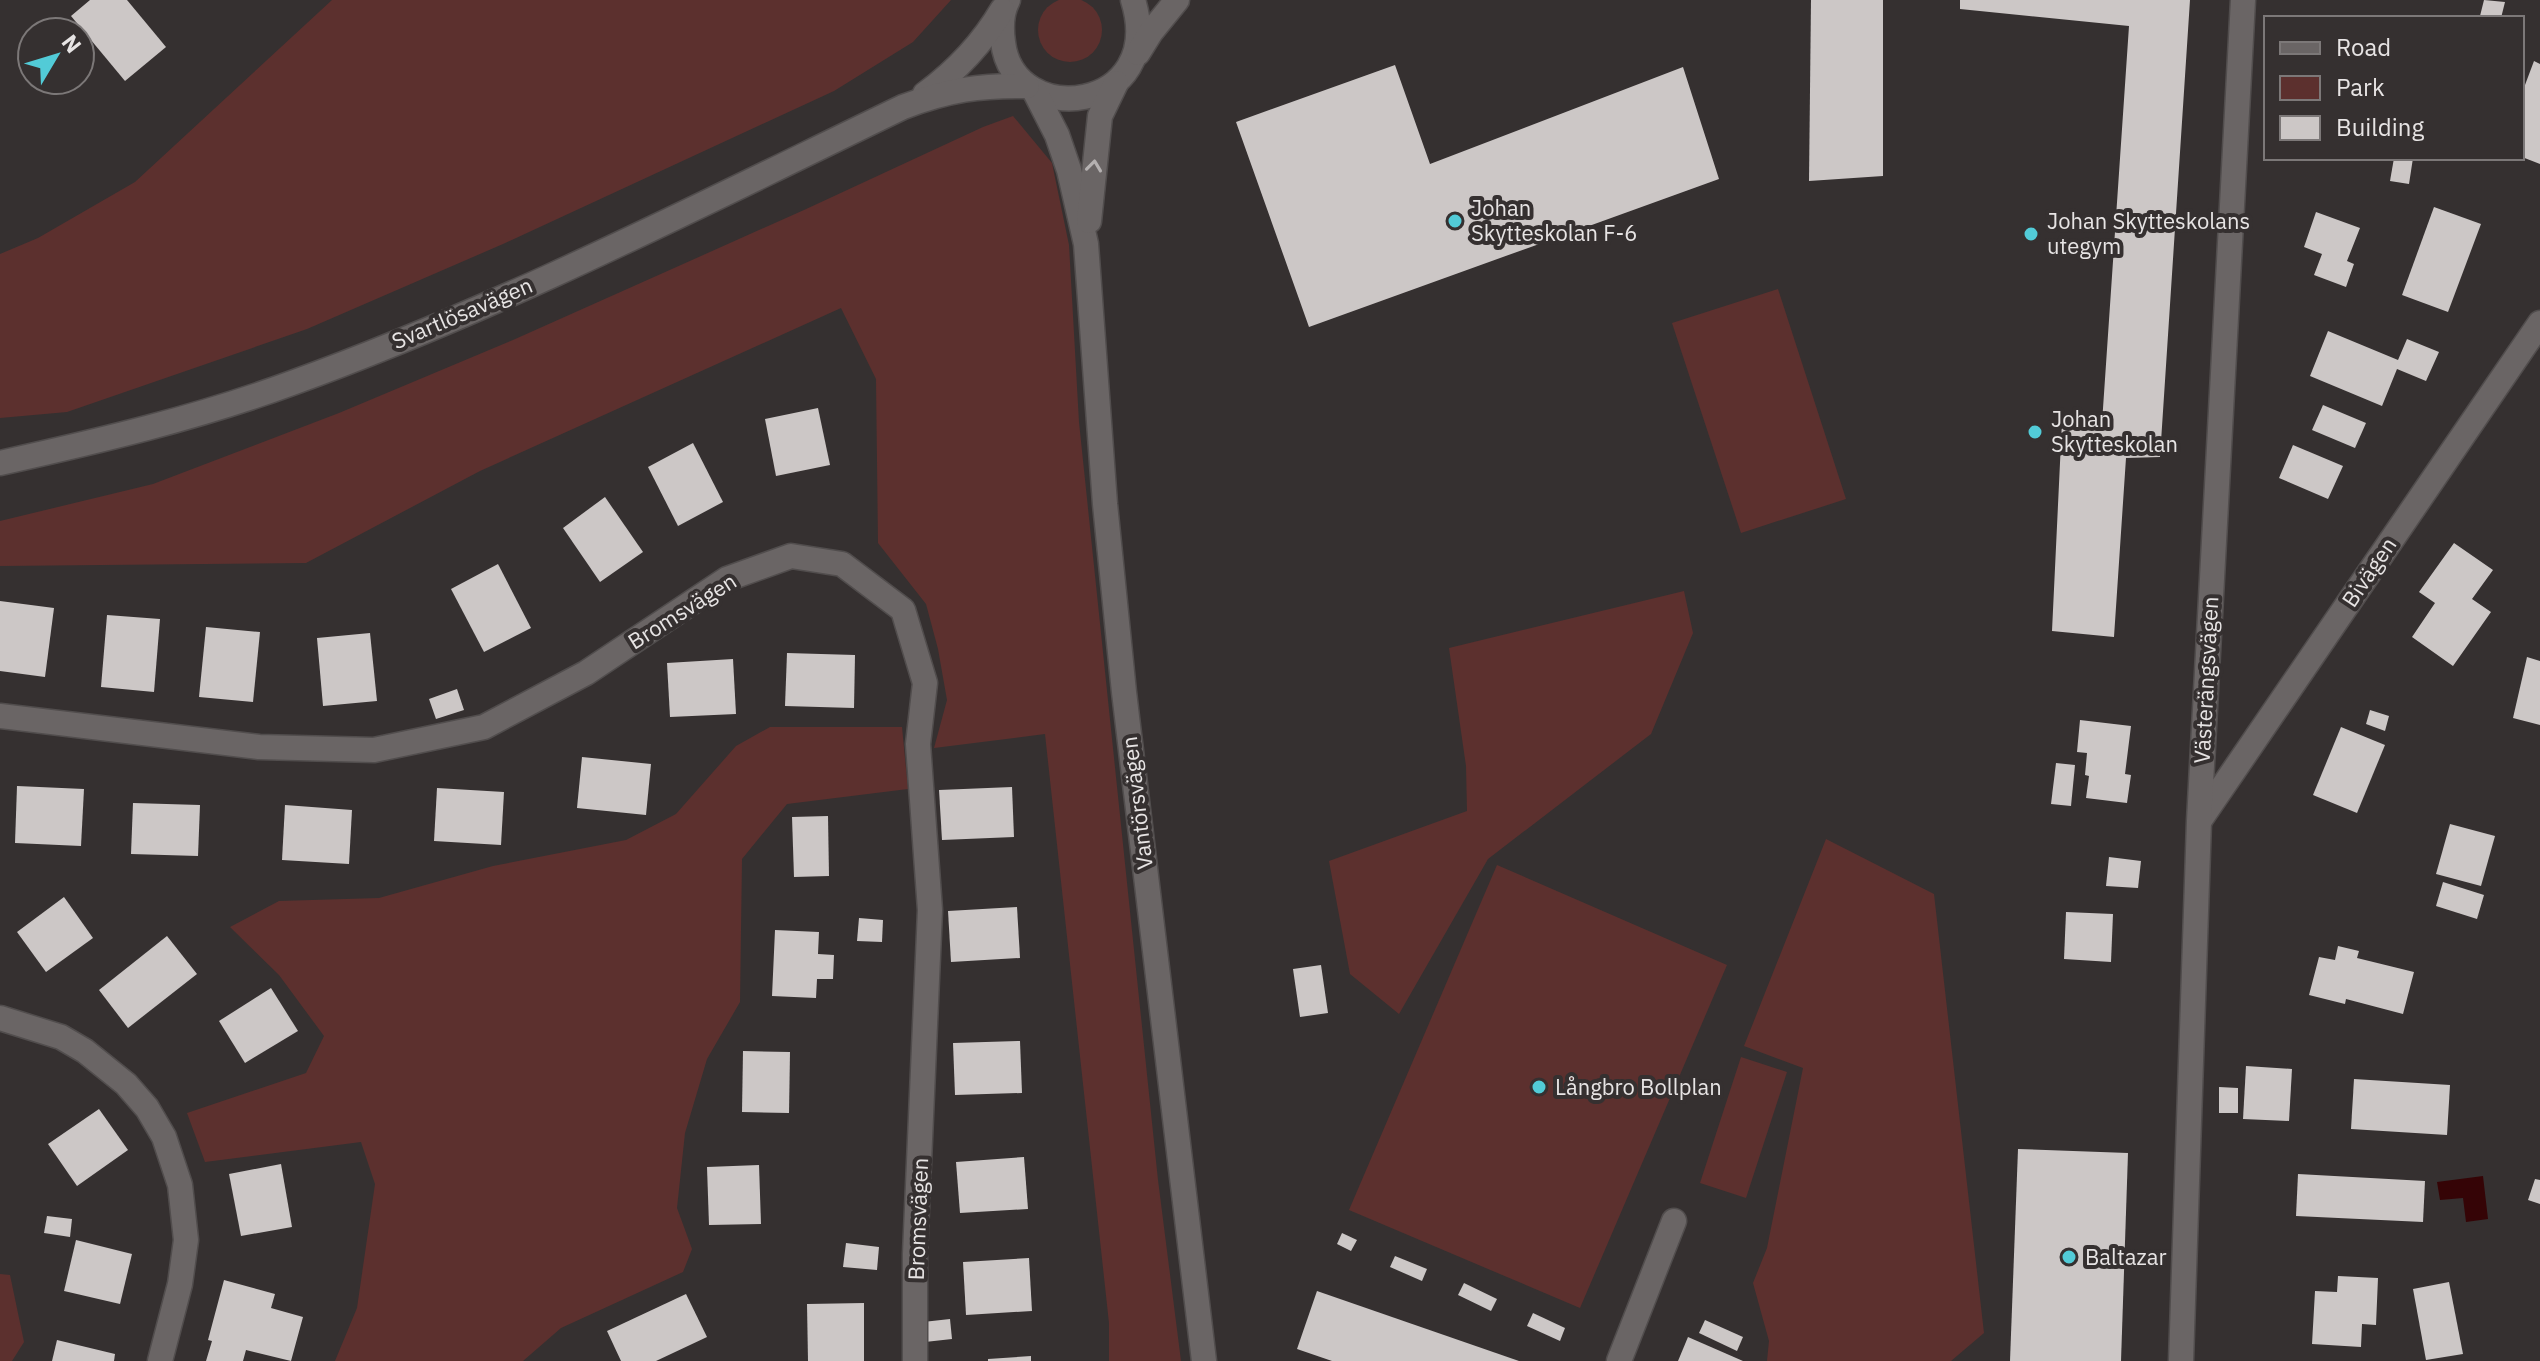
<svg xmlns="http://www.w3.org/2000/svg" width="2540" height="1361" font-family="'IBM Plex Sans',sans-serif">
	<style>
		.green { fill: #5c302e }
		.water { fill: #350406 }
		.building { fill: #ccc7c6 }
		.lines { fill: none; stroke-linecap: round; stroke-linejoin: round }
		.minor-casing { stroke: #514d4d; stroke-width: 27 }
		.minor { stroke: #6a6565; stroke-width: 24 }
		.oneway { stroke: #b5b1b1 }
		.poi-dot { fill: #52cbd7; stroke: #353030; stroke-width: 3 }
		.labels { text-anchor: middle; stroke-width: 8; stroke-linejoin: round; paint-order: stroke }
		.poi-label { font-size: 22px; fill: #e7e4e4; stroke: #353030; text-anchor: start }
		.street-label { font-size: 22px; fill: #e7e4e4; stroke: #353030 }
	</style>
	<rect width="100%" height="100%" fill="#353030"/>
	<!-- green -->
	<g class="green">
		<circle cx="1070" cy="30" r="32"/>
		<polygon points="332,0 951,0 913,42 834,91 503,244 307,329 67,412 0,418 0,254 38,238 135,182"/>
		<polygon points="1013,116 1052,163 1069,245 1079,422 1158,1180 1181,1361 1109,1361 1109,1323 1045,734 934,748 947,700 938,649 926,604 878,543 876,379 841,308 480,471 306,563 0,566 0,521 153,484 339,413 513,340 804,210 983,127"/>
		<polygon points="1778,289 1846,499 1741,533 1672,323"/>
		<polygon points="1684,591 1693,633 1651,734 1488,859 1399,1014 1350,974 1329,861 1467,811 1466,766 1449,648"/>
		<polygon points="770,727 902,727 908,789 787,804 742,859 740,1002 707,1059 685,1133 677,1208 692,1249 683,1272 561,1328 523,1361 335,1361 357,1308 375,1184 361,1142 205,1162 187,1113 306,1073 324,1036 279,975 230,927 279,901 379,898 493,866 626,840 676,814 736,746"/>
		<polygon points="1826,839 1934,894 1984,1333 1951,1361 1767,1361 1769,1341 1753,1283 1767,1248 1803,1068 1744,1046"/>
		<polygon points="1497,865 1727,965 1580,1308 1349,1210"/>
		<polygon points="1741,1057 1787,1072 1746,1198 1700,1183"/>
		<polygon points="0,1274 10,1275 24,1342 12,1361 0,1361"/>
	</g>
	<!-- water -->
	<polygon class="water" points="2483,1176 2488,1219 2466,1222 2463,1198 2440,1200 2437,1182"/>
	<!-- building -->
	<g class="building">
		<polygon points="90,0 127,0 166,47 125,81 71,16"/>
		<polygon points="1811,0 1883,0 1883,176 1809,181"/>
		<polygon points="1960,0 2190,0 2160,457 2126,458 2114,637 2052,631 2062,421 2102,423 2129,26 1960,9"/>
		<polygon points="2484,0 2505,2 2501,18 2480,16"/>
		<polygon points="2534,61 2540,64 2540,164 2522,157 2522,93"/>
		<polygon points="1395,65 1430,164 1683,67 1719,179 1309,327 1236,122"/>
		<polygon points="2394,158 2413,158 2409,184 2390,181"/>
		<polygon points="2434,207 2481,224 2448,312 2402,295"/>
		<polygon points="2316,212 2360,228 2347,261 2354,264 2346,287 2314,275 2322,254 2304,247"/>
		<polygon points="2328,331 2398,360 2407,339 2439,352 2426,381 2397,369 2382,406 2310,376"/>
		<polygon points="2323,405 2366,423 2355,448 2312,430"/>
		<polygon points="818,408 830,465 776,476 765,419"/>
		<polygon points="693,443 723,502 678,526 648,467"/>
		<polygon points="2293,445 2343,466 2328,499 2279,478"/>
		<polygon points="605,497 643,552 600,582 563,528"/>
		<polygon points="2454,543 2493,570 2472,599 2491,612 2453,666 2412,637 2435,603 2419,592"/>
		<polygon points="498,564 531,628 484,652 451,589"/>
		<polygon points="0,601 54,608 45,677 0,671"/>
		<polygon points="107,615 160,619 154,692 101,687"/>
		<polygon points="206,627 260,632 253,702 199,697"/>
		<polygon points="370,633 377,701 323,706 317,638"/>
		<polygon points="787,653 855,655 854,708 785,706"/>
		<polygon points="2527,657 2540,661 2540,725 2513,718"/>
		<polygon points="733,659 736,714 670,717 667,663"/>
		<polygon points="457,689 464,710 436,719 429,699"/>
		<polygon points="2370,710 2389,716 2385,731 2366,724"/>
		<polygon points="2080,720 2131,726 2125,774 2131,775 2127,803 2086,798 2089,776 2085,775 2087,753 2077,752"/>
		<polygon points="2341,727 2385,745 2357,813 2313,795"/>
		<polygon points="582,757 651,764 646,815 577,808"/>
		<polygon points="2056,763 2075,765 2071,806 2051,804"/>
		<polygon points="17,786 84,789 81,846 15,843"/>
		<polygon points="1012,787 1014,837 942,840 939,790"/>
		<polygon points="437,788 504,792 501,845 434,841"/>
		<polygon points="133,803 200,805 198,856 131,854"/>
		<polygon points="285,805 352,810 349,864 282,860"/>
		<polygon points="828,816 829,876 794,877 792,817"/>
		<polygon points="2450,824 2495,836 2481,886 2436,874"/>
		<polygon points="2109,857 2141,861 2138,888 2106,886"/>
		<polygon points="2443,882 2484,895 2477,919 2436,906"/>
		<polygon points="64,897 93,938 46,972 17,932"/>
		<polygon points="1017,907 1020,958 951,962 948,911"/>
		<polygon points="2066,912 2113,914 2111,962 2064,959"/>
		<polygon points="859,918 883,920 882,942 857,941"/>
		<polygon points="775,930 819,932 818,954 834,955 833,979 817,979 816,998 772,996"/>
		<polygon points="167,936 197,974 128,1028 99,990"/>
		<polygon points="2338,946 2359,951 2357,958 2414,972 2403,1014 2346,999 2345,1004 2309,995 2319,957 2335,960"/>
		<polygon points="1321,965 1328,1013 1300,1017 1293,969"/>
		<polygon points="271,988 298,1031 245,1063 219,1021"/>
		<polygon points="1020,1041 1022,1093 955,1095 953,1043"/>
		<polygon points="743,1051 790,1052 789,1113 742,1112"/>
		<polygon points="2246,1066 2292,1069 2289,1121 2243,1119"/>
		<polygon points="2354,1079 2450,1085 2447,1135 2351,1129"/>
		<polygon points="2219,1087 2238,1088 2238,1113 2219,1113"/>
		<polygon points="99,1109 128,1150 77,1186 48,1144"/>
		<polygon points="2018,1149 2128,1153 2121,1361 2010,1361"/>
		<polygon points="1024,1157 1028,1209 960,1213 956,1162"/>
		<polygon points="281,1164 292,1227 241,1236 229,1174"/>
		<polygon points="759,1165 761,1224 709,1225 707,1167"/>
		<polygon points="2298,1174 2425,1181 2423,1222 2296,1216"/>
		<polygon points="2535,1179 2540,1180 2540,1204 2528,1200"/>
		<polygon points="47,1216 72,1219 70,1237 44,1233"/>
		<polygon points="1342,1233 1357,1240 1351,1251 1337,1244"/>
		<polygon points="76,1240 132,1254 120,1304 64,1291"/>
		<polygon points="846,1243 879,1247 877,1270 843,1267"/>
		<polygon points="1395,1256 1427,1269 1422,1281 1390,1267"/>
		<polygon points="1029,1258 1032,1311 966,1315 963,1262"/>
		<polygon points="2338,1276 2378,1278 2376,1325 2362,1324 2361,1347 2312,1344 2315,1291 2337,1292"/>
		<polygon points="224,1280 275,1294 271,1308 303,1317 291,1361 246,1350 243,1361 206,1361 212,1341 208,1340"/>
		<polygon points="2449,1282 2463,1354 2426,1360 2413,1289"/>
		<polygon points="1464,1283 1497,1299 1491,1311 1458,1295"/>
		<polygon points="1317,1291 1519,1361 1332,1361 1297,1349"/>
		<polygon points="686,1294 707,1337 656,1361 621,1361 607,1331"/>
		<polygon points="864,1303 864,1361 808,1361 807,1304"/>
		<polygon points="1533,1313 1565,1328 1560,1341 1527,1326"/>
		<polygon points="950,1319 952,1339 925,1342 923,1322"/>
		<polygon points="1705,1320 1743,1337 1737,1351 1699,1333"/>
		<polygon points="1688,1337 1743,1361 1678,1361"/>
		<polygon points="57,1340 115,1354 114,1361 52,1361"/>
		<polygon points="1031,1356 1031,1361 988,1361 988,1359"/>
	</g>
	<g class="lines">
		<defs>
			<g id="minor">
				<path d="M1008,0C1001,13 1001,28 1003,42C1013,131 1168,113 1133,0"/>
				<polyline points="1138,53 1151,32 1177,0"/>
				<polyline points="1035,92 1057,135 1069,170 1086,244 1105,504 1124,692 1204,1361"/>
				<path d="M925,94C956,71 982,44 1002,10"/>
				<polyline points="1089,221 1100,116 1116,83"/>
				<path d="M0,463C99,441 197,418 292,383C502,307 702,204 903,107C948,90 980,85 1027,86"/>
				<polyline points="0,716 259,747 374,750 484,727 586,673 727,579 791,556 842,564 903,610 925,683 918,744 930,910 915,1254 915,1361"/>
				<polyline points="2200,820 2540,323"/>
				<polyline points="0,1018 61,1037 85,1051 126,1084 147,1108 164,1137 180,1185 186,1240 180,1284 160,1361"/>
				<polyline points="1619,1361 1674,1221"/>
				<polyline points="2181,1361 2199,821 2243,0"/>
			</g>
		</defs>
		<!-- minor casing -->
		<use href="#minor" class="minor-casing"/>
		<!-- minor -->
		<use href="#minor" class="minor"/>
	</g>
	<!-- one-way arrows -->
	<defs><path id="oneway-chevron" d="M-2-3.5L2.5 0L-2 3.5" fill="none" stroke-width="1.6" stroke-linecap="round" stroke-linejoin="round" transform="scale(2)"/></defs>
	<use class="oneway" href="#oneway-chevron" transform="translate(1094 166) rotate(-83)"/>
	<!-- markers -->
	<g class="poi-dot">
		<circle cx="1455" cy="221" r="8"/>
		<circle cx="2031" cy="234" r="8"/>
		<circle cx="2035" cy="432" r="8"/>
		<circle cx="1539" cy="1087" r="8"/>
		<circle cx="2069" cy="1257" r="8"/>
	</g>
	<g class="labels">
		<!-- poi labels -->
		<g class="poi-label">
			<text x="1471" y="216">Johan<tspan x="1471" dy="25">Skytteskolan F-6</tspan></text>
			<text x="2047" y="229">Johan Skytteskolans<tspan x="2047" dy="25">utegym</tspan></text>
			<text x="2051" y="427">Johan<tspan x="2051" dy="25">Skytteskolan</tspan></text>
			<text x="1555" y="1095">Långbro Bollplan</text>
			<text x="2085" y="1265">Baltazar</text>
		</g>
		<!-- street labels -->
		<g class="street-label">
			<text transform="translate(462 313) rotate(-23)" y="8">Svartlösavägen</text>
			<text transform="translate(2369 572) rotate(-56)" y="8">Bivägen</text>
			<text transform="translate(682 611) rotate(-32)" y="8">Bromsvägen</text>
			<text transform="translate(2206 680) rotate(-87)" y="8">Västerängsvägen</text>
			<text transform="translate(1137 803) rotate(-97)" y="8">Vantörsvägen</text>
			<text transform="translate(918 1219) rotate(-88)" y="8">Bromsvägen</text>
		</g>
	</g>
	<!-- legend -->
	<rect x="2264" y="16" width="260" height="144" fill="#353030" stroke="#7c7878" stroke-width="2"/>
	<rect x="2280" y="42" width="40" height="12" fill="#6a6565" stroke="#7c7878" stroke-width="2"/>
	<text x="2336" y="56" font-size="24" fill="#e7e4e4">Road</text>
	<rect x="2280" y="76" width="40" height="24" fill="#5c302e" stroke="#7c7878" stroke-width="2"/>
	<text x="2336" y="96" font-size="24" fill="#e7e4e4">Park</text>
	<rect x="2280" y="116" width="40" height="24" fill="#ccc7c6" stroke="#7c7878" stroke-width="2"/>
	<text x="2336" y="136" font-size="24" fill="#e7e4e4">Building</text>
	<!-- north arrow -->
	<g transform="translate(56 56) rotate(52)"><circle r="38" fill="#353030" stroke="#7c7878" stroke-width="2"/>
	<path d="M0-6L14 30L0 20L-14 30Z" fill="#52cbd7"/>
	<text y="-12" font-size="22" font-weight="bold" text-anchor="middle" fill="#e7e4e4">N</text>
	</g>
</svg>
